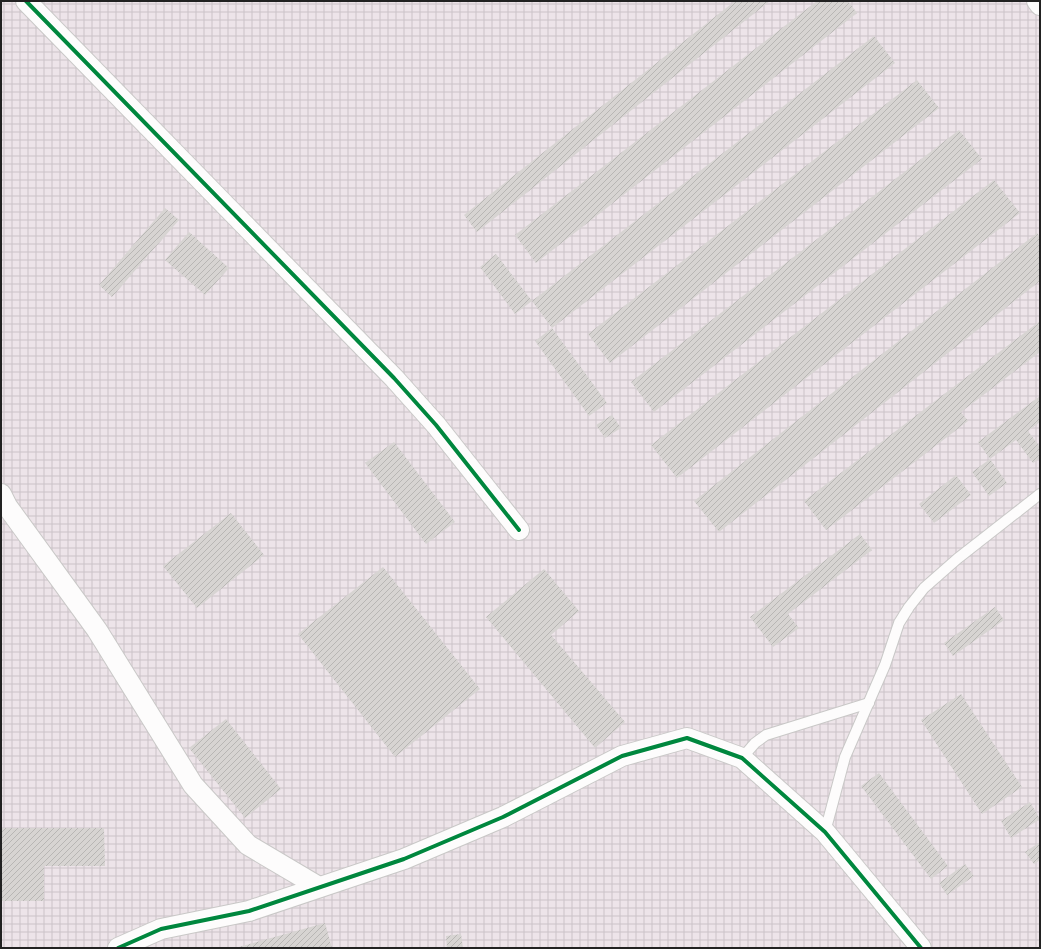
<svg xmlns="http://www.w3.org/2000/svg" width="1041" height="949" font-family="Rubik,sans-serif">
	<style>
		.industrial { fill: url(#industrial-grid) }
		.building { fill: url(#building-hatch) }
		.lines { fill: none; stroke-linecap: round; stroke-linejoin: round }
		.lane-casing { stroke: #c9c8c7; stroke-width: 12 }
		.street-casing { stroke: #c9c8c7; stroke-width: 22 }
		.lane { stroke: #fdfcfc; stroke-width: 10 }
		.street { stroke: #fdfcfc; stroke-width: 20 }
		.cycleway-casing { stroke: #fff; stroke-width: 6 }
		.cycleway { stroke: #00873e; stroke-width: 4 }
	</style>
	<defs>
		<pattern id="industrial-grid" width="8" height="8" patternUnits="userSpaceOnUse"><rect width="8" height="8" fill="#ede4e9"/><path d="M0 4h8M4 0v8" fill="none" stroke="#cbc3c8"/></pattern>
		<pattern id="building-hatch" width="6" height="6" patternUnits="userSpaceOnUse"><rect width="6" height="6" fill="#d7d4d2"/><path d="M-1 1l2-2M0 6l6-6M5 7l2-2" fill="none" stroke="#b8b6b4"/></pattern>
	</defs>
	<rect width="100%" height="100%" fill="#f0eeeb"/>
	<!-- industrial -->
	<rect class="industrial" x="1" y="1" width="1039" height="947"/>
	<!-- building -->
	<g class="building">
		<polygon points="735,1 770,1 477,232 464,215"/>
		<polygon points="817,1 848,1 857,13 536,263 515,235"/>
		<polygon points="874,36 895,63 552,328 532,301"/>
		<polygon points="917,80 939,108 610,363 588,334"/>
		<polygon points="959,130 982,159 654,412 631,382"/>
		<polygon points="994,180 1020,213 677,478 651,445"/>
		<polygon points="165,208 179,220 112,297 99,285"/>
		<polygon points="189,232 229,268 205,295 165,260"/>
		<polygon points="1037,233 1040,237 1040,281 719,532 694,501"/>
		<polygon points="496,254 532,301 515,314 480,267"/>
		<polygon points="1040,321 1040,352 961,412 968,421 826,530 804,501"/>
		<polygon points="552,328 607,403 589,416 535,341"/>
		<polygon points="1040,396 1040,422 1028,431 1040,447 1040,458 1033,463 1016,440 990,459 1007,483 989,496 972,472 990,459 978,442"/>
		<polygon points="612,415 621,428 605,438 596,425"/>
		<polygon points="394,442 455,522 426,544 365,463"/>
		<polygon points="956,475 971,495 934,523 919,504"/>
		<polygon points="231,513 264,555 197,608 163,566"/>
		<polygon points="860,534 872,550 788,614 799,628 773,647 750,617"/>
		<polygon points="383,567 480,689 395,757 298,634"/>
		<polygon points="544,569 579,611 551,635 625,722 595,748 486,617"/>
		<polygon points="995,607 1004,620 953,656 944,643"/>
		<polygon points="961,694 1022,787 982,814 921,720"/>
		<polygon points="226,719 281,789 245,818 189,748"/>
		<polygon points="879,773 948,866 931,879 861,786"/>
		<polygon points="1030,802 1040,819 1011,838 1001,821"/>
		<polygon points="2,828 104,828 105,866 44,866 44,901 2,901"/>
		<polygon points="1040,842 1040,860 1034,864 1025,852"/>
		<polygon points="965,864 974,876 947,895 939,883"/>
		<polygon points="325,923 332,948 235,948"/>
		<polygon points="461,934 463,948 447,948 446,936"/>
	</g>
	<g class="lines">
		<defs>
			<g id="lane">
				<polyline points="742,758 755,743 766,735 869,703"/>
				<polyline points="825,832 845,757 885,665 899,623 909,607 924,588 957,559 1040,494"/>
			</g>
			<g id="street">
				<polyline points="26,1 394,378 436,425 519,530"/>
				<polyline points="1037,1 1040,5"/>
				<polyline points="1,494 7,506 97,630 193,785 248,845 319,887"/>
				<polyline points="118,948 161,929 249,911 404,859 503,817 622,756 687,738 742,758 825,832 921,948"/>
			</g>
		</defs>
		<!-- lane casing -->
		<use href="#lane" class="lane-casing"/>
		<!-- street casing -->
		<use href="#street" class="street-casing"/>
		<!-- lane -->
		<use href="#lane" class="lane"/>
		<!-- street -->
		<use href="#street" class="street"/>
		<defs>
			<g id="cycleway">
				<polyline points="26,1 394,378 436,425 519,530"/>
				<polyline points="118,948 161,929 249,911 404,859 503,817 622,756 687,738 742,758 825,832 921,948"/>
			</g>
		</defs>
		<!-- cycleway casing -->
		<use href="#cycleway" class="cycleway-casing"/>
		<!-- cycleway -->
		<use href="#cycleway" class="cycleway"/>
	</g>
	<!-- border -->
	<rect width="1041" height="949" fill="none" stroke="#222222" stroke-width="4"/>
</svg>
